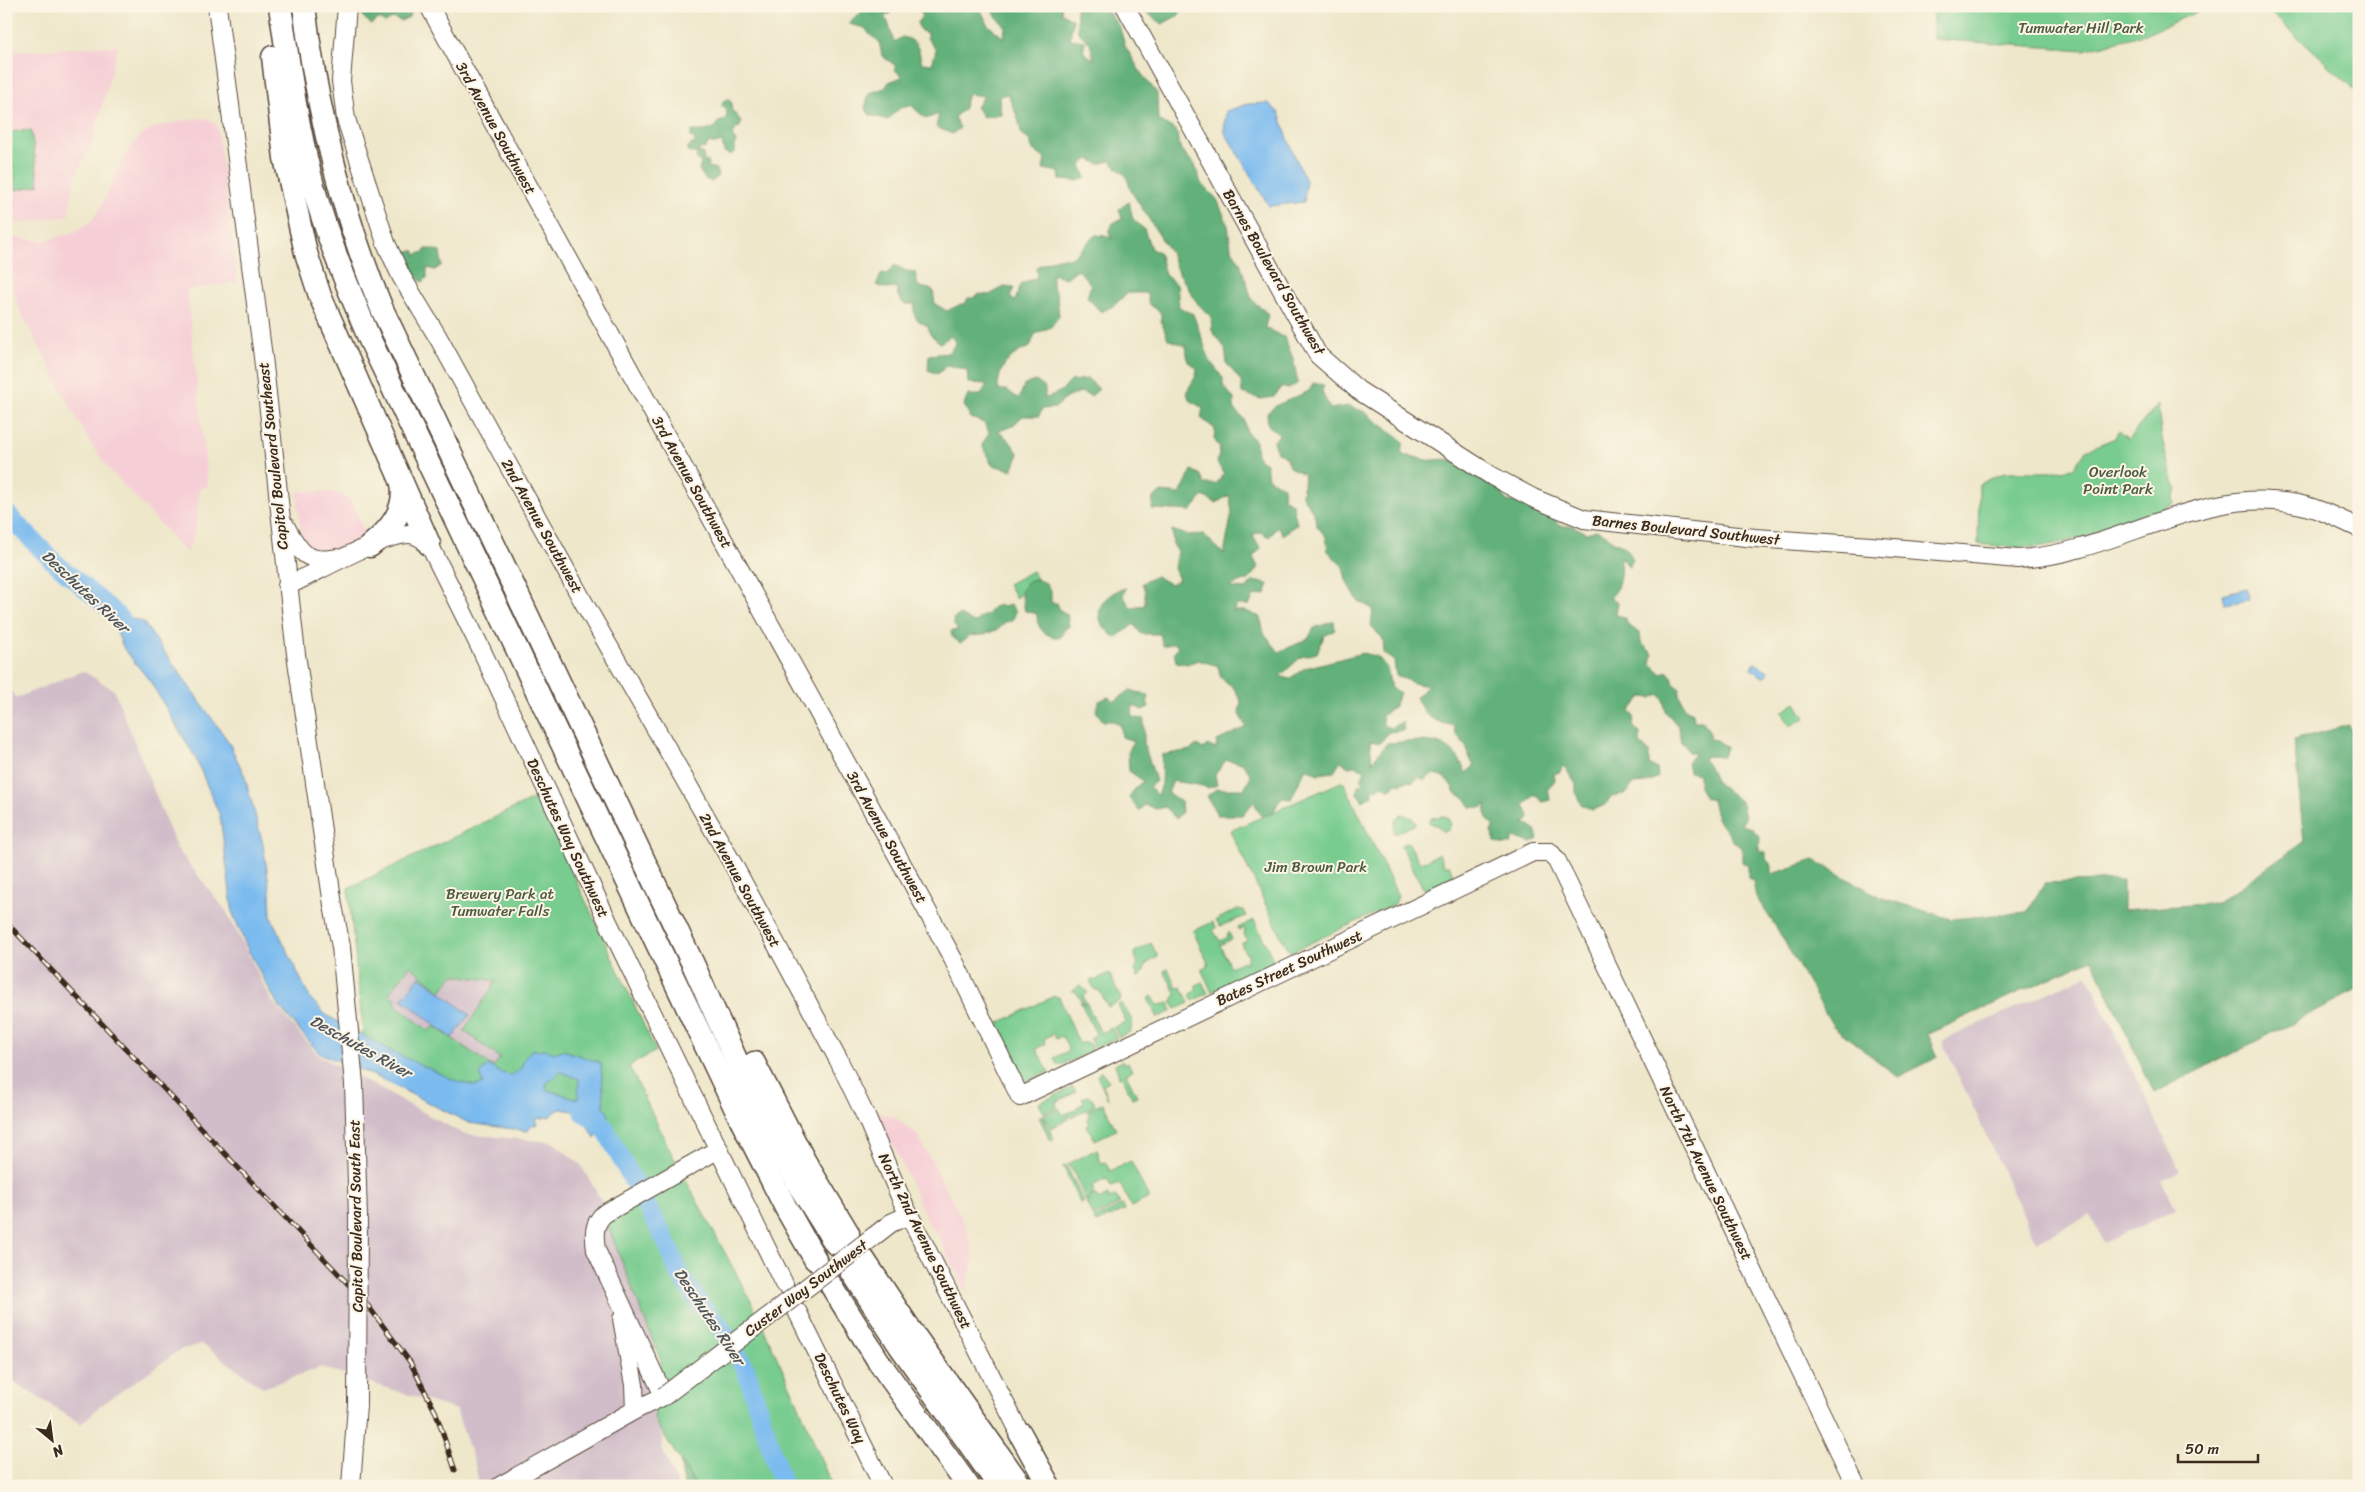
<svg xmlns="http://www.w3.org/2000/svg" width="2365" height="1492" font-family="Sriracha,sans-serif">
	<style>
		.built { fill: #f6cfd6 }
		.industrial { fill: #d1bdc9 }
		.green { fill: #78cc8f; stroke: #5a7b56; fill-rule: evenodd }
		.forest { fill: #62b07a; stroke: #4e6d4c }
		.water { fill: #7bbbef; stroke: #5b7286; fill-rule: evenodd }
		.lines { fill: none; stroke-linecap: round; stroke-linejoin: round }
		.river { stroke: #7bbbef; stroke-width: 19 }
		.secondary-casing { stroke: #564638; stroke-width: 20 }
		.highway-casing { stroke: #564638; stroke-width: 25 }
		.secondary { stroke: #fff; stroke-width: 18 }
		.highway { stroke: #fff; stroke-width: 22 }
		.rail-casing { stroke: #3b2a1e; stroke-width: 5 }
		.rail { stroke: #fcf5e5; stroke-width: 3; stroke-dasharray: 9; stroke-linecap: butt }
		.secondary-bridge-casing { stroke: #564638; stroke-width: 20; stroke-linecap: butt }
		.secondary-bridge { stroke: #fff; stroke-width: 18 }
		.labels { text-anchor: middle; stroke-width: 4; stroke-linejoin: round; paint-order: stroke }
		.park-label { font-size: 15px; fill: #4d5b40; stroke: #fcf5e5 }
		.street-label { font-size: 15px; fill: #3b2a1e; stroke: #fcf5e5 }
		.water-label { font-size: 16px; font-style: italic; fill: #4e565d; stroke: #fcf5e5 }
	</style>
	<rect width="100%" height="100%" fill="#fcf5e5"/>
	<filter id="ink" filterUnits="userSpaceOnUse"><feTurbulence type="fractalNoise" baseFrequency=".02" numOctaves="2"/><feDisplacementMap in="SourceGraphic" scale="10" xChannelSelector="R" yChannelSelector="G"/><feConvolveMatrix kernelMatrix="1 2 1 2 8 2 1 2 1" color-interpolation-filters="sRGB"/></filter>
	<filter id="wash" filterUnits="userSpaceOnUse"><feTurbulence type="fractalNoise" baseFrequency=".0096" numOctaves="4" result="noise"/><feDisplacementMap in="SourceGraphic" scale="20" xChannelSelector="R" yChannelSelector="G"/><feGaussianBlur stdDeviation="1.12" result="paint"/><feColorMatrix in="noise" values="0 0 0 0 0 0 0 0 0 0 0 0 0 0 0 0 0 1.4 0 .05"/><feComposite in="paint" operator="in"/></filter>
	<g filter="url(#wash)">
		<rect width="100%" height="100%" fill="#eee7ca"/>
		<!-- built -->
		<g class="built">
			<polygon points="118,45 94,137 75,177 68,216 6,225 6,52"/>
			<polygon points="204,118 216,124 218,133 238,282 187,290 208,486 200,489 196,527 187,553 108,468 86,436 20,310 6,271 6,236 42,241 75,232 90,222 100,209 124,157 139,137 154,128 185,120"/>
			<polygon points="314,491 332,492 350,499 355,508 366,538 332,552 321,552 311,548 301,535 297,492"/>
			<polygon points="879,1113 895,1117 918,1136 957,1209 966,1227 974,1255 966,1293 939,1237 929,1224 893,1143 888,1145 873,1115"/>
		</g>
		<!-- industrial -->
		<g class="industrial">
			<polygon points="83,671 114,690 177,849 226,911 272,1001 318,1055 463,1134 553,1142 581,1165 615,1225 654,1345 663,1451 678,1486 479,1486 476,1468 456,1410 321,1367 263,1388 202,1344 180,1350 100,1406 81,1424 6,1377 6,685 16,698"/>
			<polygon points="410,966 441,991 453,975 496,981 464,1031 501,1058 493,1067 434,1026 430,1031 395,1005 388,994"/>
			<polygon points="2087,975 2180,1171 2162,1180 2176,1209 2104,1243 2090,1215 2036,1242 1942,1041"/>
		</g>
		<!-- green -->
		<g class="green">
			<polygon points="1933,6 2210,6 2149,33 2084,50 1933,39"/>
			<polygon points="2220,6 2359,6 2359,93 2271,13"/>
			<polygon points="31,130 39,185 16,190 7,132"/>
			<path d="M2158,404C2160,435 2166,462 2177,491L2173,497L2174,502L2171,506C2129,520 2087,540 2043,546C2021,549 1999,546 1978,544L1979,484L2005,472H2047L2074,468L2086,450L2115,438L2118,431L2128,439Z"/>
			<polygon points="1032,571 1038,580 1035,579 1016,598 1008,584"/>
			<polygon points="1796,703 1805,718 1790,726 1782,712"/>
			<polygon points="1341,782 1344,783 1398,896 1395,904 1291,952 1287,949 1230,831"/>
			<path d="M537,797L656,1051L629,1066L676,1162L752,1303L797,1401L832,1486H696L654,1419L661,1361L609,1229L603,1205L636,1188L603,1125L579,1109L485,1103L365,1050L348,888ZM410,966L441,991L454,975L496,981L464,1031L500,1058L493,1067L434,1026L429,1031L396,1005L395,998L389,994Z"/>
			<polygon points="1401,814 1413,818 1416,824 1394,834 1395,821"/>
			<polygon points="1443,816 1447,817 1451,824 1449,830 1443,832 1438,826 1430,823 1428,821 1431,818"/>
			<polygon points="1408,842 1420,863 1439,854 1444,866 1449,866 1454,876 1428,889 1423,888 1401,845"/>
			<polygon points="1238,909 1243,910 1246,916 1220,926 1216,920"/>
			<polygon points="1254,920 1272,957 1273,964 1212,992 1201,969 1209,965 1193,931 1213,922 1216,928 1213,930 1220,941 1228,937 1227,934 1229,932 1232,939 1220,945 1230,967 1243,961 1244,963 1246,962 1249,953 1246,954 1241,944 1247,941 1244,934 1245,930 1244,928 1239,931 1238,928"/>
			<polygon points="1151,943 1158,957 1146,964 1142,975 1138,977 1135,970 1138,965 1134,952"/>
			<polygon points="1168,969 1177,988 1182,987 1189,1003 1176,1009 1171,1002 1176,994 1164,971"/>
			<polygon points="1109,973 1121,998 1120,1001 1108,1007 1099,990 1095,990 1090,981 1092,978 1094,981"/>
			<polygon points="1202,982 1208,993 1193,1001 1190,995 1196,989 1196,985"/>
			<polygon points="1080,985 1088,993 1083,996 1101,1033 1112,1028 1117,1038 1094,1049 1090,1039 1096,1034 1080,1001 1085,1005 1075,991 1072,991"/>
			<polygon points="1054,996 1059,997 1079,1043 1089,1043 1092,1050 1082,1055 1081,1057 1058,1066 1054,1058 1066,1052 1068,1048 1062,1036 1056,1039 1053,1034 1044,1039 1046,1044 1036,1049 1049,1072 1024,1083 1020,1079 995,1025"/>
			<polygon points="1152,996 1158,1005 1169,1003 1172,1011 1158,1018 1148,999"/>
			<polygon points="1122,1003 1133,1022 1130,1032 1119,1037 1114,1027 1126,1022 1118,1005"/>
			<polygon points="1123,1061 1124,1064 1128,1062 1132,1071 1126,1074 1137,1096 1132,1098 1122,1076 1119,1077 1115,1064"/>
			<polygon points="1101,1071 1109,1081 1103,1085 1108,1099 1097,1076"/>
			<polygon points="1073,1087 1076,1092 1056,1102 1057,1107 1044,1113 1039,1103"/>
			<polygon points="1088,1096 1092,1098 1095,1105 1071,1118 1070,1115 1068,1116 1069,1119 1051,1128 1044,1115 1059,1108 1063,1115 1077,1109 1077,1107 1084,1103 1082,1098"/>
			<polygon points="1103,1103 1116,1130 1095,1140 1087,1126 1090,1124 1087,1119 1090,1117 1087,1111"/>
			<polygon points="1043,1115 1054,1140 1051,1141 1039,1117"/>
			<polygon points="1097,1149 1101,1163 1105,1162 1110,1171 1131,1161 1149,1198 1131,1207 1120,1184 1111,1187 1107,1179 1092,1186 1094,1192 1086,1201 1074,1173 1068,1164"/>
			<polygon points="1066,1165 1084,1202 1080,1203 1063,1166"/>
			<polygon points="1093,1195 1096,1195 1098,1200 1108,1195 1110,1199 1116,1196 1120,1204 1093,1217 1086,1202"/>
			<polygon points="1123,1205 1125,1210 1096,1223 1094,1219"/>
		</g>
		<!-- forest -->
		<g class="forest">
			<polygon points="362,6 414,6 414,7 409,17 401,21 393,18 385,23 379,19 371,24 363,17 360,8"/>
			<path d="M867,6H895L891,13L884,17L888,22L894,42L902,37C918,40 918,48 922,63L932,64L936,50L927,38V33L921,31L917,23L922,16L920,9L909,6H979L988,25L1004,38L1005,27L992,11V6H1062L1061,12L1073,20L1070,39L1085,41L1083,51L1094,60L1090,43L1078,32L1076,6H1104L1120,28L1125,46L1141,73L1157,93L1158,120L1176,130L1181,150L1195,165L1201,183L1217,199L1228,225L1231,248L1240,262L1252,300L1268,314L1265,328L1284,337L1293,358L1298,383L1288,389L1281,387L1274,397L1261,399L1242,393L1241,381L1227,364L1225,348L1212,331L1211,317L1198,304L1177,270L1170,252L1131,191L1127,177L1110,161L1099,164L1089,159L1081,165L1086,178L1077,181L1060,180L1059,172L1043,169L1045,159L1032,149L1030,141L1021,134C1020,118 1013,109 1008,94L999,96L1001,114L983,117L976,107L984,96L968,94L963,110L954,117L960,128L952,134L936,127L939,114L926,119L911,105L900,108L888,120L870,115L865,108L869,93L885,88L889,82L902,77L894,69L896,66L882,56L879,41L870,35L865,28L849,24C854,16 861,15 867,6Z"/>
			<polygon points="1138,6 1186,6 1181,9 1179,15 1162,24"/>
			<polygon points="728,99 732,103 731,109 741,121 740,127 736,129 732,136 736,141 735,152 730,155 724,152 722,142 715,144 709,142 705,149 700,148 699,153 703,153 704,161 708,162 708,167 716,169 718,176 712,182 705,179 699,170 701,163 696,158 697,153 690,153 687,149 691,144 695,144 695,139 690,137 692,131 706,131 716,127 717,123 726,119 727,111 722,106 723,101"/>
			<path d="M1129,202L1133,219L1144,229L1151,249L1159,252L1165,275L1177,285L1179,307L1193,314L1210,361L1223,378V385L1234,399V409L1244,419L1247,433L1256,441L1257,457L1266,463L1268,478L1284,487L1283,498L1292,503L1297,524L1283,535L1278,526L1269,537L1261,532L1252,535L1261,548L1253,557L1258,567L1249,580L1238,582L1230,588L1246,589L1253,581L1268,584L1266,594L1254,596L1249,605H1237L1233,611H1246L1260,617L1264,633L1279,652L1308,639L1314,628L1334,621L1335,630L1324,636L1317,653L1301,657L1280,676L1289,679L1305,668L1363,653L1378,657L1387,668L1391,688L1400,693L1394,706L1382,716L1383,725L1390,728L1402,722L1404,730L1389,732L1380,743L1370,741L1372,762L1387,743C1424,741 1451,734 1466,773L1474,766C1469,758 1469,754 1466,747C1461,738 1454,736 1454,726C1432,721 1425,717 1416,697L1428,686L1413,683L1396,675L1394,661L1384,654L1383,639L1371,626L1373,609L1358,601L1346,580L1343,567L1328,551L1326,537L1317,526L1314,514L1302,495L1304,474L1289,467L1287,458L1277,452L1273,442L1279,435L1268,425L1267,413L1277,405L1309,391L1313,383L1324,385L1322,392L1330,409L1347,406L1363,411L1404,442L1401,452L1405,456C1417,456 1418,459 1427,460C1434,461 1442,458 1450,460C1455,461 1458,467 1462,468C1484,477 1497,478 1506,501L1524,503L1535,512H1550L1559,526H1573L1587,533L1596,530L1608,536L1613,542C1624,543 1629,550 1633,560L1629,567L1621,556L1620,577L1616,591L1610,598L1618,602L1616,615L1624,617L1629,626L1640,633L1641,643L1653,654L1651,664L1662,674L1667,671L1673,678V683L1680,688L1679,694L1685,709L1693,713L1694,721H1703L1709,731V739L1717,740L1726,747L1723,757L1706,756L1703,760L1708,764L1715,781L1742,803L1745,818L1741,825L1752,828L1760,838L1759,851L1766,852V859L1772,866V874L1814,860L1882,898L1951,919L2026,912L2045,883L2123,880V910L2217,903L2304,842L2294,740L2349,725L2359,756V989L2154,1093L2092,959L1928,1034L1938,1057L1898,1077L1833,1026L1776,927L1756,897L1753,881L1748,878V866L1742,862V847L1733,842C1728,830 1728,833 1721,825C1716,818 1714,808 1712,800L1705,798L1699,787V774L1689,772L1687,762L1695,753H1689L1685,745L1681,742L1678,726L1666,712L1663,699L1659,694L1652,698L1642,697L1630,711L1634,716L1633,726L1640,733V744L1649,751V764L1657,769L1658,777L1646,783L1633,784L1627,793L1611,797L1605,805L1592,810L1581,804L1576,794V784L1563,765L1560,772L1554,774L1555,780L1548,789L1550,800L1542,802L1536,794L1524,805L1529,816L1528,821L1523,823C1533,825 1536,830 1538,839L1531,843L1513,837L1511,844L1504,845L1495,842L1491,832L1494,825C1485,820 1485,813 1486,804L1481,808L1471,807L1465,798L1455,793C1450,781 1445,776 1433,774L1424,780L1419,777L1412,782L1407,781L1401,784L1396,783L1394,787L1388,789L1382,785L1376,790L1371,788L1373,795L1363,801L1357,793L1358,785H1363L1361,780L1365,770L1355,766L1348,767L1341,761L1334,772L1318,774L1306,768L1291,799L1281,798L1272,814L1261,816L1254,802L1242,815H1217L1207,796L1216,789H1244L1251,775L1242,763L1226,760L1215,775L1217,785L1208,788C1195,783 1186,784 1173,781L1168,793L1181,802L1182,812L1176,819L1165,807L1156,809L1145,805L1139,811L1129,798L1136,787L1143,781L1129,771L1128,752L1134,741L1122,737L1121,726L1113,721H1103L1096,711L1099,701L1108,697L1115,701L1130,690L1148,695L1149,699L1147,701L1149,707L1142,710L1133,705L1132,717L1144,719V744L1156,781L1149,787L1157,795C1164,782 1160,770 1162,755L1190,750L1197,745L1203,749L1207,745L1216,749L1217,741L1246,727L1239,714L1241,701L1233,687L1221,678L1218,666L1198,660L1188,664L1176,662L1174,652L1178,647L1175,643L1163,646L1160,634H1141L1134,624L1115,638C1110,633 1103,628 1101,622C1094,604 1111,591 1126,588L1123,595L1130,607L1145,605V591L1142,583L1156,576L1170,584L1179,580L1174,568L1177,551L1173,544L1172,530L1187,535L1203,534L1224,554L1232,512L1229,495L1216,503L1203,496L1191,511L1152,509L1153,498L1162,492L1180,494L1192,470L1201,475L1204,484H1216L1224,474L1217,463L1220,448L1214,439L1215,429L1201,418L1203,408L1189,400L1187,391L1196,376L1197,368L1188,362L1186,346L1168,339L1161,321V313L1149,304L1147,293H1128L1113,306L1101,312L1087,297L1091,285L1078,269L1066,278L1052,274V285L1057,295L1059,316L1051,327L1035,334L1030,347C1009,355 998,367 998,390H1007L1019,399L1024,385L1036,381L1045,388V399L1061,391L1071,381L1088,379L1099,389L1091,396L1080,392L1066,398L1055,408L1042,409L1039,416H1023L1011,427L998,431L1009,440L1019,454L1012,470L992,465L982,445L989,433L984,423L971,418L964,405L968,395H981L987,384L968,383L967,370L947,365L938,374L928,370L929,355L948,353L956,343L951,336L940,343L930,334L928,326C916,320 912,318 915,304H904L898,296L897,287L889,289L876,285L882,273L887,274L895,265L906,271L915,272L918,286L933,290L935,304L947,311L961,304H965L968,298H973L980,294L989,295L1004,287L1014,288L1010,297L1015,301L1021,284L1037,277L1036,267L1057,258H1072L1095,235L1108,236L1112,239L1109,232L1113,223L1122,219L1119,209Z"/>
			<path d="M405,249L406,251H415V255L424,252L426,249H432L440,252L442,265L435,270L427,268V278L423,282C413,278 408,268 408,258L403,255L401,250Z"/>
			<path d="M1035,579L1046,583L1051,592V603H1057L1060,610L1067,614L1069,626L1064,630L1060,638C1044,636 1037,629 1037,614L1025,611L1021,592L1028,581Z"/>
			<polygon points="1000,605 1003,607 1011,605 1016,612 1012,621 1005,622 999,629 983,635 967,636 967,639 960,643 952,637 951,631 958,630 954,625 953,619 960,615 974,623 980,617 987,615 993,607"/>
			<polygon points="680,1460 696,1486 684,1486"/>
		</g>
		<!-- water -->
		<g class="water">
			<polygon points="1268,103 1279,113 1292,150 1306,181 1304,202 1269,206 1224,131 1226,111 1248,104"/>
			<polygon points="2247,588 2249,600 2225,604 2223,594"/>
			<path d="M116,614L143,622L228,741L244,774L263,844L270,891L271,917L310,998L326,1015L395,1053L458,1082L475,1086L483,1084L480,1074L488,1065C498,1071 510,1081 520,1069C523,1065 523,1061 525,1058C527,1054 530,1054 532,1049L538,1051L545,1049L554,1053L563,1050L601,1063L604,1106L609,1115L595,1138L579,1112L560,1109L549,1117L536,1119L538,1124L531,1126L528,1131L469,1123L377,1077L319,1053L278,1005L248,950L233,914L220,816L195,757L150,681L124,649L116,630ZM561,1072L579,1079L578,1099L547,1090L546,1084Z"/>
			<polygon points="1755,663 1768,671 1766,676 1763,677 1751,669"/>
			<polygon points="420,976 470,1015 452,1038 402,999"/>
		</g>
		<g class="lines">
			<!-- river -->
			<g class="river">
				<polyline points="6,513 53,561 116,614 132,633"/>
				<polyline points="583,1112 603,1125 668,1245 678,1272 702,1307 720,1326 746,1370 783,1486"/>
			</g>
		</g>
	</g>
	<g filter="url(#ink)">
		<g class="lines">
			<defs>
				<g id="secondary">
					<polyline points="217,6 263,357 296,654 333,905 341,947"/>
					<polyline points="347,6 341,81 346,119 386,243 401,276 439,339 584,603 734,866 838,1059 867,1119 902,1201 1020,1433"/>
					<polyline points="429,6 902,864 953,959 1020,1097 1533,852 1550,852 1557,861 1856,1486"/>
					<path d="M1125,6L1318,355L1358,390L1492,476L1533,498L1584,519L1755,538L1871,546L2018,559C2114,554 2195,487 2291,503C2315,506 2337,518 2359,528"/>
					<path d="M284,524C298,549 305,565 337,558"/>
					<path d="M287,586C316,573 382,534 409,534C417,534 423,539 429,544L482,651L609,924L784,1284"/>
					<polyline points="873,1237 891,1223 909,1215"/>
					<polyline points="797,1311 883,1486"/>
					<polyline points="622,1319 634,1385 635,1410"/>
					<polyline points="351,1486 357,1405"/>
					<path d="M500,1486L635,1410L664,1396L596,1250C594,1236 593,1224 604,1214L719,1149"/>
				</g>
				<g id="highway">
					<path d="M280,6C289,67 297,127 313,186C328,240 349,290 370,340L740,1118L786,1208L815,1259"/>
					<path d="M304,6C317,111 341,211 382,309L693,964L761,1115L800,1187L835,1243"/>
					<polyline points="273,57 285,158 306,253 320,296 429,544"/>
					<path d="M370,546C390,530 407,510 402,483"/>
					<polyline points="754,1063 805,1162 848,1233"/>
					<polyline points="864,1260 914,1335 1021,1486"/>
					<polyline points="851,1270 900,1346 999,1486"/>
					<polyline points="831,1285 881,1365 968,1486"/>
					<polyline points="1020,1433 1049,1486"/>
				</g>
			</defs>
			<!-- secondary casing -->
			<use href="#secondary" class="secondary-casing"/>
			<!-- highway casing -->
			<use href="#highway" class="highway-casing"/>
			<!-- secondary -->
			<use href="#secondary" class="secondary"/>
			<!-- highway -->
			<use href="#highway" class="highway"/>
			<defs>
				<polyline id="rail" points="6,922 366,1303 410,1362 436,1413 455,1470"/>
			</defs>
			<!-- rail casing -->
			<use href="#rail" class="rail-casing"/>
			<!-- rail -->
			<use href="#rail" class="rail"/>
			<defs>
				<g id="secondary-bridge">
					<polyline points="341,947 354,1084 358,1218 357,1405"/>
					<polyline points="664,1396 873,1237"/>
				</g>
			</defs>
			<!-- secondary-bridge casing -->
			<use href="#secondary-bridge" class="secondary-bridge-casing"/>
			<!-- secondary-bridge -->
			<use href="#secondary-bridge" class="secondary-bridge"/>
		</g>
	</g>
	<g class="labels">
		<!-- park labels -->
		<g class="park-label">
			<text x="2081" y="33">Tumwater Hill Park</text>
			<text x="2118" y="477">Overlook<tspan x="2118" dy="17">Point Park</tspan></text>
			<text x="1316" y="872">Jim Brown Park</text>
			<text x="500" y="899">Brewery Park at<tspan x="500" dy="17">Tumwater Falls</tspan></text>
		</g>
		<!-- street labels -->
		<g class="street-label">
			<text transform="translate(496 128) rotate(61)" y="5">3rd Avenue Southwest</text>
			<text transform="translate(1274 272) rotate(60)" y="5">Barnes Boulevard Southwest</text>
			<text transform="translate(273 456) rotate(-96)" y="5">Capitol Boulevard Southeast</text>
			<text transform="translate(692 482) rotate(61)" y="5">3rd Avenue Southwest</text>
			<text transform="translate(542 526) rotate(61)" y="5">2nd Avenue Southwest</text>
			<text transform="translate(1686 530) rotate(6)" y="5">Barnes Boulevard Southwest</text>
			<text transform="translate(887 837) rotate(61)" y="5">3rd Avenue Southwest</text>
			<text transform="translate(568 838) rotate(65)" y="5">Deschutes Way Southwest</text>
			<text transform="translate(740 880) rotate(61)" y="5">2nd Avenue Southwest</text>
			<text transform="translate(1289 968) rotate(-25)" y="5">Bates Street Southwest</text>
			<text transform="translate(1706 1173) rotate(64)" y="5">North 7th Avenue Southwest</text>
			<text transform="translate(356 1216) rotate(-91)" y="5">Capitol Boulevard South East</text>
			<text transform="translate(925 1241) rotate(64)" y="5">North 2nd Avenue Southwest</text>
			<text transform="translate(806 1288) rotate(-37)" y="5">Custer Way Southwest</text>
			<text transform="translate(840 1398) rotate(64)" y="5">Deschutes Way</text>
		</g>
		<!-- water labels -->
		<g class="water-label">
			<text transform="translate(86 591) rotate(43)" y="6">Deschutes River</text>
			<text transform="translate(361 1046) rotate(29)" y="6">Deschutes River</text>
			<text transform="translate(710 1316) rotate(56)" y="6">Deschutes River</text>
		</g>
	</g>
	<!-- margin -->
	<rect width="2365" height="1492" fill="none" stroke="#fcf5e5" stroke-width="25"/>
	<!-- north arrow -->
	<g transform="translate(52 1440) rotate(151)" stroke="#fcf5e5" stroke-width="4" paint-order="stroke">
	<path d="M0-4L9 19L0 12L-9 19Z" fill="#3b2a1e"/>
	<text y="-8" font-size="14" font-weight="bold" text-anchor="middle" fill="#3b2a1e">N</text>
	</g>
	<!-- scale -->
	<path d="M2178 1454v8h80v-8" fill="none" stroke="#3b2a1e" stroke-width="2.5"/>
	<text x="2185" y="1454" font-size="15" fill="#3b2a1e" stroke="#fcf5e5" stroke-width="4" paint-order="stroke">50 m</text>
</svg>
